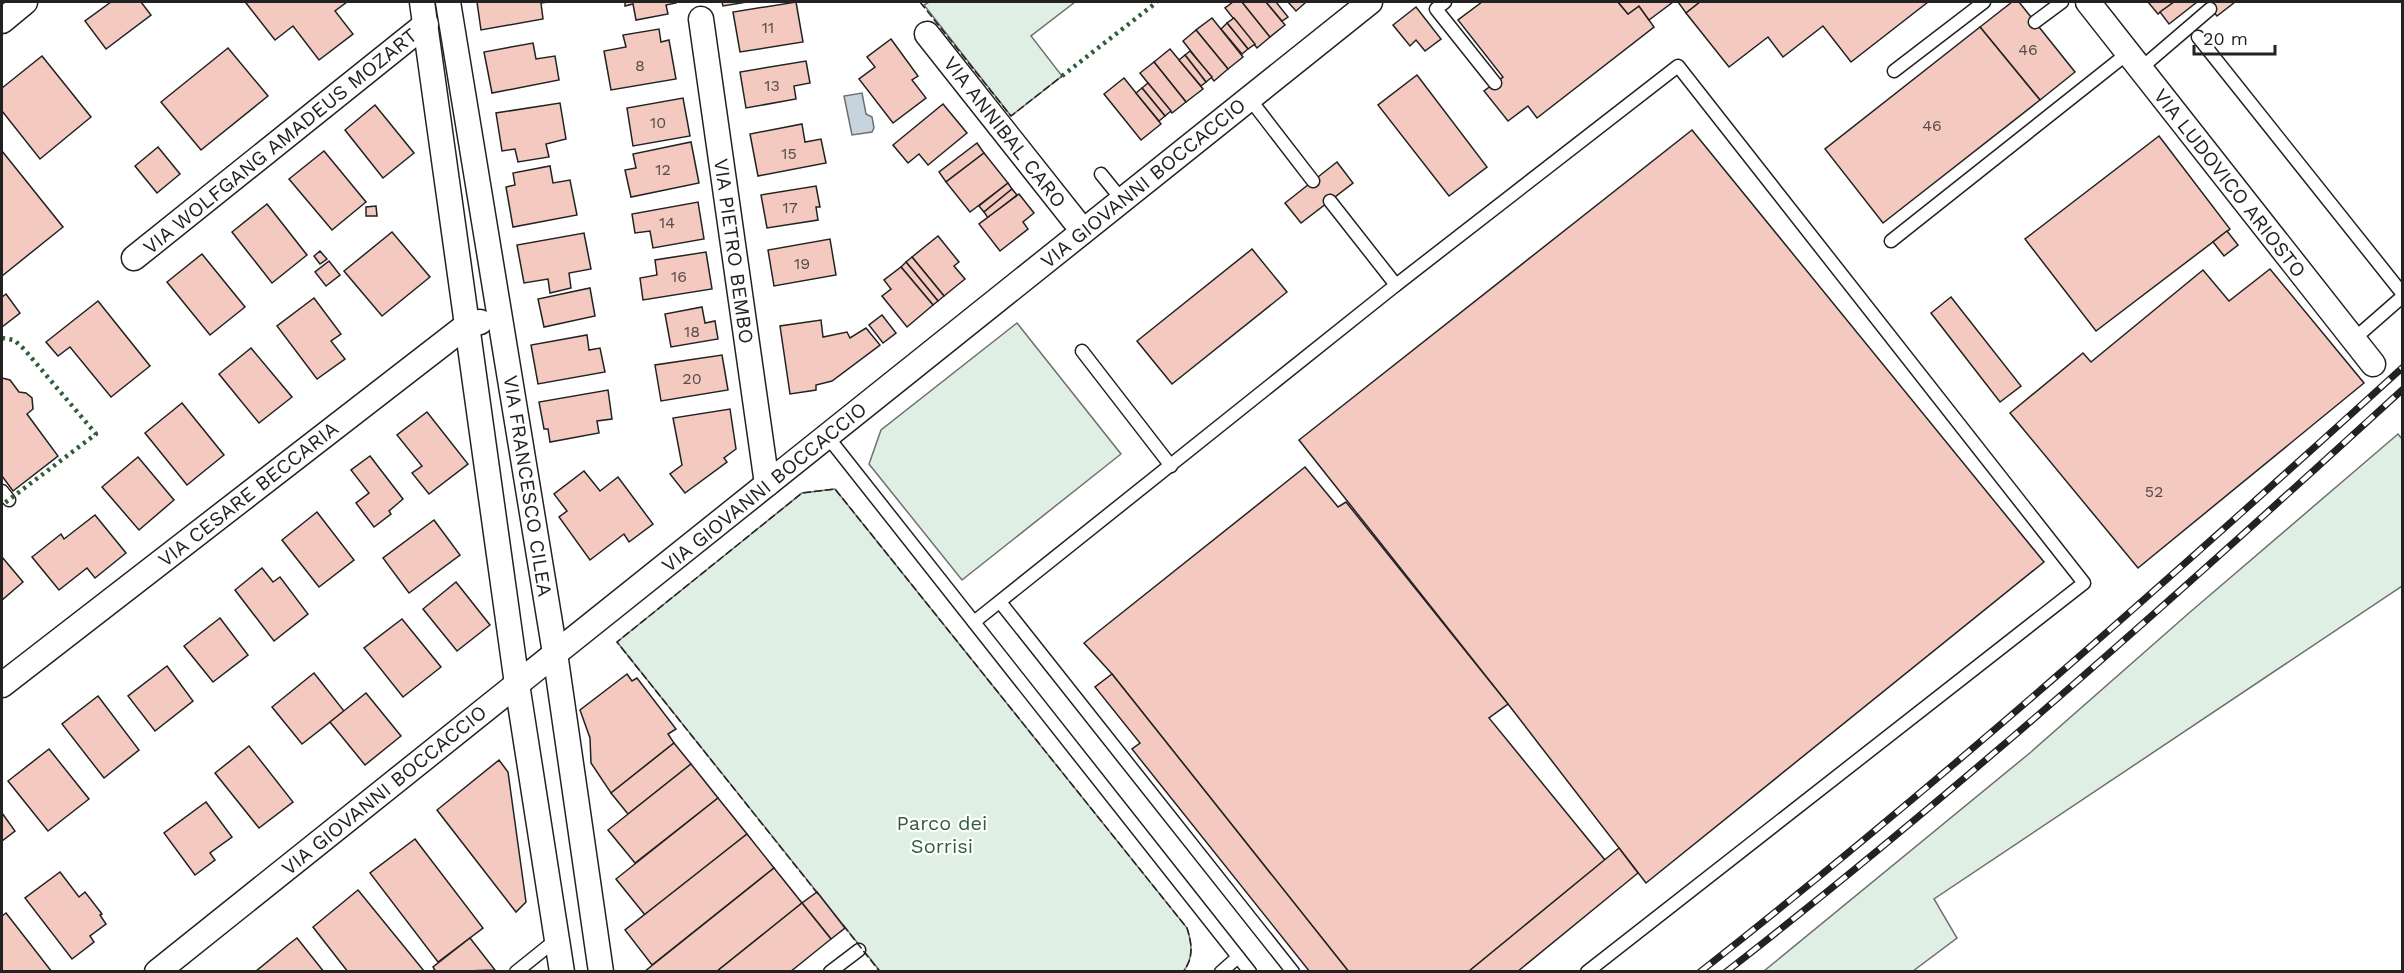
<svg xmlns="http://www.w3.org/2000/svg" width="2404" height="973" font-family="'Work Sans',sans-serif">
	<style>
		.green { fill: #e0efe3; stroke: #6f6f6f; stroke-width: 1.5 }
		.water { fill: #c7d3dd; stroke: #6f6f6f; stroke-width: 1.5 }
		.building { fill: #f3c9c0; stroke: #222; stroke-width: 1.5 }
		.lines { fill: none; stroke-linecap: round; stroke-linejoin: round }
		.lane-casing { stroke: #222; stroke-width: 15 }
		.street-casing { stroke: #222; stroke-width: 27 }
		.lane { stroke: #fff; stroke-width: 12 }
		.street { stroke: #fff; stroke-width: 24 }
		.rail-casing { stroke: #222; stroke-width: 7 }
		.rail { stroke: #fff; stroke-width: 4.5; stroke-dasharray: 14; stroke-linecap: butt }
		.hedge { stroke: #2f5e38; stroke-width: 4.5; stroke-dasharray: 3 4.5; stroke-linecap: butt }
		.fence { stroke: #222; stroke-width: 1.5; stroke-dasharray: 8 3; stroke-linecap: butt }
		.labels { text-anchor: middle; stroke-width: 4.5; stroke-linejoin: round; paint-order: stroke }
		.number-label { font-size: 16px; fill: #564c4a }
		.street-label { font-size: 20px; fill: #222; stroke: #fff }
		.park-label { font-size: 20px; fill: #2f5e38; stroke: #fff }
	</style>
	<rect width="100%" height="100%" fill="#fff"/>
	<!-- green -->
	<g class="green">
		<polygon points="929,2 1075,2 1031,36 1062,76 1011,116 924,5"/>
		<polygon points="1017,323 1121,454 962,580 869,464 881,430"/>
		<polygon points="2398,434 2402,439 2402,586 1934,899 1957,938 1913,971 1764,971 2031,752 2189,613"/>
		<path d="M835,489L1187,928C1192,943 1194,958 1183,972L880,971L617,642L802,493Z"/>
	</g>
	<!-- water -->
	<polygon class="water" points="862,93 866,114 872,117 874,128 872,132 852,135 844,96"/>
	<!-- building -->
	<g class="building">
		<polygon points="111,2 141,2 151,15 106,49 85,21"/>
		<polygon points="248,2 347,2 335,11 353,34 319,60 293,26 275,40 246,3"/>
		<polygon points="477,2 548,2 541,3 543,19 481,30"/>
		<polygon points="625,2 676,2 676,3 666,5 668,14 636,20 633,4 625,6"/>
		<polygon points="722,2 747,2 723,6"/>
		<polygon points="796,2 803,42 740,52 733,12"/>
		<polygon points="1233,2 1242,2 1270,37 1257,48 1225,8"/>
		<polygon points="1242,2 1266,2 1285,25 1270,37"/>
		<polygon points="1266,2 1276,2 1288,17 1282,21"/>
		<polygon points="1288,2 1304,2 1305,3 1296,11"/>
		<polygon points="1482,2 1618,2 1628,14 1639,6 1654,27 1537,118 1528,106 1508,121 1484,91 1503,77 1458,20"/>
		<polygon points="1618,2 1673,2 1649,20 1639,6 1628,14"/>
		<polygon points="1678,2 1700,2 1686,13"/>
		<polygon points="1700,2 1928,2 1851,62 1823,26 1783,57 1768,37 1729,67 1686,13"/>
		<polygon points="2012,2 2019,2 2075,72 2040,100 1980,27"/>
		<polygon points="2148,2 2174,2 2158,14"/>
		<polygon points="2174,2 2197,2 2169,24 2160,12"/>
		<polygon points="2205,2 2235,2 2217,16"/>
		<polygon points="1416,7 1441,39 1425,51 1416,40 1410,46 1393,25"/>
		<polygon points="1212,18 1243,57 1228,69 1196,30"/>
		<polygon points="1234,18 1255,44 1248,49 1227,23"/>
		<polygon points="1227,23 1248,49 1242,54 1221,29"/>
		<polygon points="1980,27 2040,100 1883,223 1825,149"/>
		<polygon points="659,29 661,42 669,40 676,79 611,90 604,51 626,47 623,35"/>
		<polygon points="1196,30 1228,69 1214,81 1183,41"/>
		<polygon points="891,39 918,76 912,80 926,98 893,123 859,79 875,67 867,57"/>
		<polygon points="533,43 536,59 555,56 559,80 492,93 484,52"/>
		<polygon points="228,48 268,96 201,150 161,102"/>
		<polygon points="1170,49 1203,89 1186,102 1154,62"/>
		<polygon points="1190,51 1212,77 1206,82 1185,55"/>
		<polygon points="1185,55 1206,82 1201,86 1179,60"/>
		<polygon points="42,56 91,117 40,159 2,111 2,88"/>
		<polygon points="806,61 810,83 794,86 796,99 746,108 740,72"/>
		<polygon points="1154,62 1186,102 1172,113 1140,73"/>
		<polygon points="1417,75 1487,167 1449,196 1378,105"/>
		<polygon points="1124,78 1161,124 1141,140 1104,94"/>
		<polygon points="1148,83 1171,111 1165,116 1142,88"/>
		<polygon points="1142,88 1165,116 1159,121 1136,93"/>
		<polygon points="683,98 690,136 633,146 627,108"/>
		<polygon points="560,103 566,139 546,144 549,157 518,162 515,149 502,151 496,113"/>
		<polygon points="943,104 967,133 928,165 919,154 908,163 893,145"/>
		<polygon points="375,105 414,153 383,178 345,130"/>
		<polygon points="802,124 805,142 821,139 826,163 758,176 750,134"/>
		<polygon points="1692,130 2044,562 1646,883 1508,704 1299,440"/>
		<polygon points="2159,136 2230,229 2096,331 2025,239"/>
		<polygon points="691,142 699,183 631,197 625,170 636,168 633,154"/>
		<polygon points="977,143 984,153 946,182 939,172"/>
		<polygon points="158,147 180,174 157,193 135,166"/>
		<polygon points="2,151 63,227 2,276"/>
		<polygon points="324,151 366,202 332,230 289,179"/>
		<polygon points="984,153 1008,183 970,212 946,182"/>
		<polygon points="1337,162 1353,183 1301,223 1285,203"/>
		<polygon points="550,166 553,183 570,180 577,215 513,227 506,187 515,185 513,173"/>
		<polygon points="1008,183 1012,189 984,212 979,206"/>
		<polygon points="816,186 820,207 816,207 818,220 767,228 761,195"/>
		<polygon points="1012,189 1017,195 988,218 984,212"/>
		<polygon points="1019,194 1034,213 1023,222 1028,229 1000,251 979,224"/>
		<polygon points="698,202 704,239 653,248 650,231 635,233 632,214"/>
		<polygon points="267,204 307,255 272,283 232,232"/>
		<polygon points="376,206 377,216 366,216 366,207"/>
		<polygon points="2227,231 2238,245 2224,256 2213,242"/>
		<polygon points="392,232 430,277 382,316 344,271"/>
		<polygon points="584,233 591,269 569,273 571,288 550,293 548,279 524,283 517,245"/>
		<polygon points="938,236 959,262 954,266 965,279 944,296 912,257"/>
		<polygon points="830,239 836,275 774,286 768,250"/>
		<polygon points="1252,249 1287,292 1172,384 1137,341"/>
		<polygon points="320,251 327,259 320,264 314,256"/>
		<polygon points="706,252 712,289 643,300 640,278 657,275 655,260"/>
		<polygon points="202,254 245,307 210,335 167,282"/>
		<polygon points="912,257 944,296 938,301 906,262"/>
		<polygon points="329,261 340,275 326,286 315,272"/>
		<polygon points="906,262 938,301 933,305 901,267"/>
		<polygon points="901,267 933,305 907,327 882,296 891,289 884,280"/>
		<polygon points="2270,269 2364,383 2138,568 2010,413 2083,353 2091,362 2203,270 2229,301"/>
		<polygon points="590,288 595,316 544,327 538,299"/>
		<polygon points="6,294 20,313 2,327 2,297"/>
		<polygon points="1951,297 2021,386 2000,402 1931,313"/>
		<polygon points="314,298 341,334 331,341 345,359 317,379 277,326"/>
		<polygon points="98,301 150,366 111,397 70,347 58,356 46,342"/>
		<polygon points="702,307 705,323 715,321 718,339 671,347 665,314"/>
		<polygon points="882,315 896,333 883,343 869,325"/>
		<polygon points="821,320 823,337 847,332 850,338 866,328 880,345 832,381 816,385 816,390 790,394 780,326"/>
		<polygon points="587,335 589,350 600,348 605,372 538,384 531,345"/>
		<polygon points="251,348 292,397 259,423 219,374"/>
		<polygon points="722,355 728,390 661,401 655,365"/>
		<polygon points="2,378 10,380 19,392 26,393 32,398 33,409 27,414 58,456 13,491 2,476"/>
		<polygon points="608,390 612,419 597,421 599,433 550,442 548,429 544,429 539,402"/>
		<polygon points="182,403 224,455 187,485 145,433"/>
		<polygon points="730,409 736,449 724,458 727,462 685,493 670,474 682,465 673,418"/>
		<polygon points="427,412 468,464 429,494 412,473 422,466 397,435"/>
		<polygon points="370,456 403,499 389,511 391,514 374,527 356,503 369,493 351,470"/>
		<polygon points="138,457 174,500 139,530 102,487"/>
		<polygon points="1305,467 1338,507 1346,502 1508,704 1489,718 1605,860 1468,972 1349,972 1112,674 1084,643"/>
		<polygon points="584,471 600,491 618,477 653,524 629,542 624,534 590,560 559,517 567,511 554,494"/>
		<polygon points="317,512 354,560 319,587 282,540"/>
		<polygon points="95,515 126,553 95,578 87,568 59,590 32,557 61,534 64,539"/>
		<polygon points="434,520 460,555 409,593 383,558"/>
		<polygon points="2,557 23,582 2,600"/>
		<polygon points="262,568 273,582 280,577 308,614 274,641 235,590"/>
		<polygon points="456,582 490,625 457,651 423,609"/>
		<polygon points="220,618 248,655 213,682 184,646"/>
		<polygon points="402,619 441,667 403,697 364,648"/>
		<polygon points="167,666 193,701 155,731 128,696"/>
		<polygon points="314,673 344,711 302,744 272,707"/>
		<polygon points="627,674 632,681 637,678 676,729 668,734 674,743 611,793 591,763 590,738 580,710"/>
		<polygon points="1112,674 1349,972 1310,972 1132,749 1140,743 1095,687"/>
		<polygon points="366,693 401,736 365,765 330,722"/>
		<polygon points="98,696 139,750 104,778 62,724"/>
		<polygon points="674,743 691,764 628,814 611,793"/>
		<polygon points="249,746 293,802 259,828 215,773"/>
		<polygon points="49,749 89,799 48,831 8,781"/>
		<polygon points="499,760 508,772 526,902 516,912 437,810"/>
		<polygon points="691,764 718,798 635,863 608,830"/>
		<polygon points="718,798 747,834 645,915 616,879"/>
		<polygon points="206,802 232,837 210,853 215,860 195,875 164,833"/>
		<polygon points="2,813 15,831 2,841"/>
		<polygon points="747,834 774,868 652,965 625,930"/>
		<polygon points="415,839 483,928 438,962 370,873"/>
		<polygon points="1619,848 1638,873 1517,972 1468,972"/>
		<polygon points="774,868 802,903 716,972 644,972"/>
		<polygon points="60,872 79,897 85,892 102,914 100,915 106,924 90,936 94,942 72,959 25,898"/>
		<polygon points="358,890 424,971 424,972 348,972 313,927"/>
		<polygon points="817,892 845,928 831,939 802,903"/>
		<polygon points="802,903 831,939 790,972 716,972"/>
		<polygon points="6,913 52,972 2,972 2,916"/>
		<polygon points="297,938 324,972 255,972 289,944"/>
		<polygon points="470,938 495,970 436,972 433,967"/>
	</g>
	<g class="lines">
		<defs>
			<g id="lane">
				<polyline points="1445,2 1436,9 1495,83"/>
				<polyline points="2035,22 2062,2"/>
				<polyline points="2198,37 2402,293"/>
				<polyline points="2140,69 2210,9"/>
				<polyline points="1894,71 1984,2"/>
				<polyline points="1249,98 1313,181"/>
				<polyline points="1101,174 1122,200"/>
				<polyline points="1330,201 1396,285 1678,66 2084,583 1587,972"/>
				<polyline points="1891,241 2128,53"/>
				<polyline points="2354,339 2402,297"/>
				<polyline points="1082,351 1171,466"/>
				<polyline points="827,436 1250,972"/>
				<polyline points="2,491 9,500"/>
				<polyline points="1000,602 1293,972"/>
				<polyline points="974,622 1396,285"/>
				<polyline points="516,972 557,939"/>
				<polyline points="830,972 859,950"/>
				<polyline points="1221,972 1238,957"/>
			</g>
			<g id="street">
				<polyline points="422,2 517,684 562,972"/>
				<polyline points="448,2 555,653 601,972"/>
				<polyline points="2088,2 2373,364"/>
				<polyline points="701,19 767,484"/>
				<polyline points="2,21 25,2"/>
				<polyline points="927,34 1083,231"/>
				<polyline points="134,258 426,24"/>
				<polyline points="2,685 467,325 480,322"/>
				<polyline points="157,972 1370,2"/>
			</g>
		</defs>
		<!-- lane casing -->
		<use href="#lane" class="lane-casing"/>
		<!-- street casing -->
		<use href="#street" class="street-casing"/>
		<!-- lane -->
		<use href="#lane" class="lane"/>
		<!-- street -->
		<use href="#street" class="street"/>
		<defs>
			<g id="rail">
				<path d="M1700,972C1943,781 2174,575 2402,368"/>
				<path d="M1726,972C1961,789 2183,590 2402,390"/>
			</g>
		</defs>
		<!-- rail casing -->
		<use href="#rail" class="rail-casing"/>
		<!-- rail -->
		<use href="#rail" class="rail"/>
		<!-- hedge -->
		<g class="hedge">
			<polyline points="1062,76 1157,2"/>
			<polyline points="2,338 14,340 24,349 96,434 2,505"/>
		</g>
		<!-- fence -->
		<g class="fence">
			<polyline points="920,2 1011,116 1062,76"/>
			<path d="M818,894L617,642L802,493L835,489L1187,928C1192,944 1194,958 1183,972"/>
			<polyline points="843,925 880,972"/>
		</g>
	</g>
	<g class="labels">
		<!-- number labels -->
		<g class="number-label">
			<text x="768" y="33">11</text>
			<text x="2028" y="55">46</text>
			<text x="640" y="71">8</text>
			<text x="772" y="91">13</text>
			<text x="658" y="128">10</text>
			<text x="1932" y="131">46</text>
			<text x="789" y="159">15</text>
			<text x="663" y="175">12</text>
			<text x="790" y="213">17</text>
			<text x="667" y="228">14</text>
			<text x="802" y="269">19</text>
			<text x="679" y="282">16</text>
			<text x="692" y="337">18</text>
			<text x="692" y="384">20</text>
			<text x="2154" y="497">52</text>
		</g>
		<!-- street labels -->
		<g class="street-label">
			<text transform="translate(1005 132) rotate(52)" y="7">VIA ANNIBAL CARO</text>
			<text transform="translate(280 141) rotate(-39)" y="7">VIA WOLFGANG AMADEUS MOZART</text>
			<text transform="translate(1143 183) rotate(-39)" y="7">VIA GIOVANNI BOCCACCIO</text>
			<text transform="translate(2230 183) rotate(52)" y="7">VIA LUDOVICO ARIOSTO</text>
			<text transform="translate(734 251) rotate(82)" y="7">VIA PIETRO BEMBO</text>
			<text transform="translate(528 486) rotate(81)" y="7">VIA FRANCESCO CILEA</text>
			<text transform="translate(764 487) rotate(-39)" y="7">VIA GIOVANNI BOCCACCIO</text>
			<text transform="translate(248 494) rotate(-38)" y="7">VIA CESARE BECCARIA</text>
			<text transform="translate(384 790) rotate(-39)" y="7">VIA GIOVANNI BOCCACCIO</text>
		</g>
		<!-- park labels -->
		<g class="park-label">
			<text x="942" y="830">Parco dei<tspan x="942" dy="23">Sorrisi</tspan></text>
		</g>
	</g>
	<!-- border -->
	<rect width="2404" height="973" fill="none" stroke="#222222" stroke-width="6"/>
	<!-- scale -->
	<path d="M2194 45v9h81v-9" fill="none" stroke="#222222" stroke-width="3"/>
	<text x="2203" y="45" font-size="18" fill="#222222" stroke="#ffffff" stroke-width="4.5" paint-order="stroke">20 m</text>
</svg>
